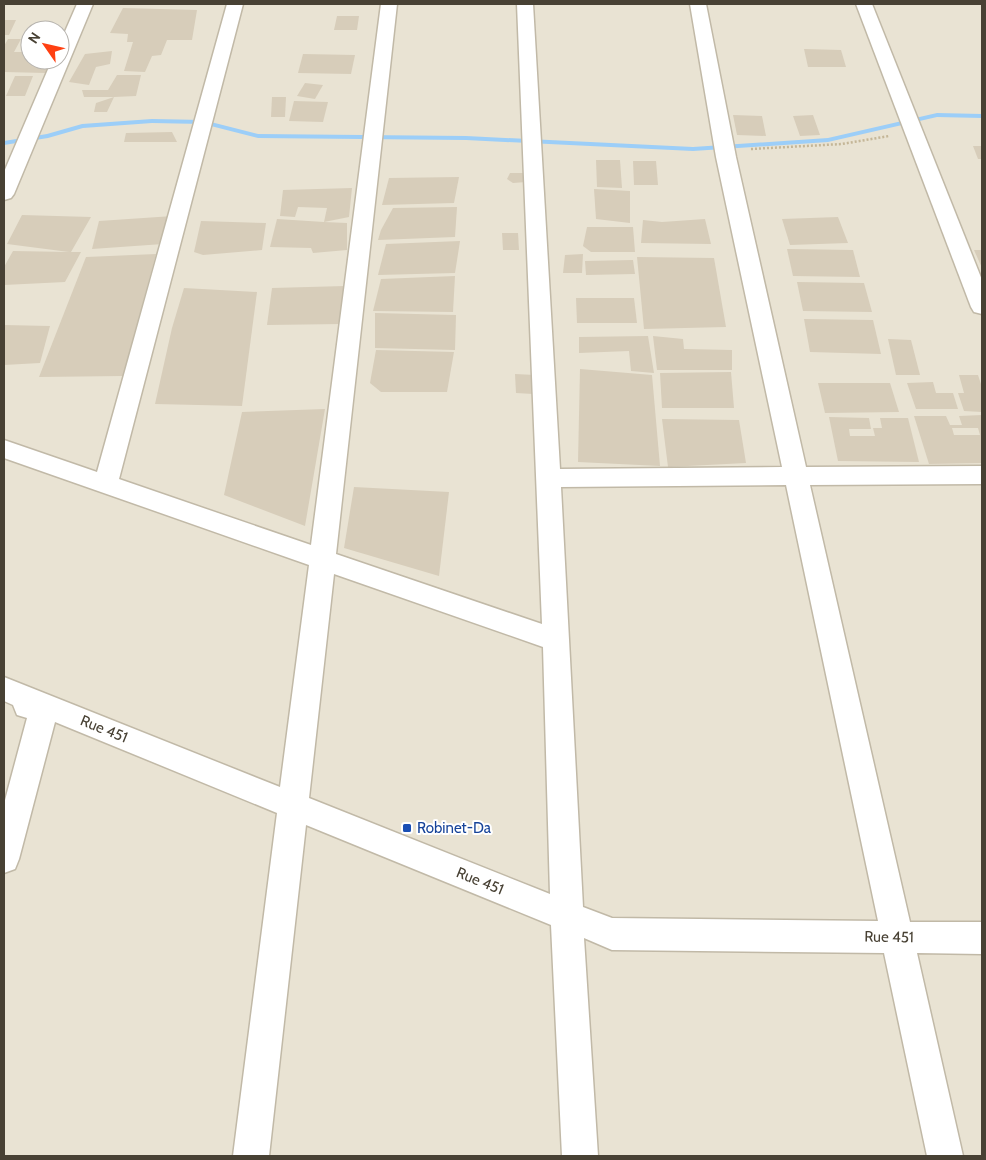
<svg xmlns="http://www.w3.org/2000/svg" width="986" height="1160" font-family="Cabin,sans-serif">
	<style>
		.residential { fill: #e9e3d3; fill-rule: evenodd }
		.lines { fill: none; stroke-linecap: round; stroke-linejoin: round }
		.stream { fill: #9ccef8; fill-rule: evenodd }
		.building { fill: #d7cdba; fill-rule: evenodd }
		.minor-casing { stroke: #c1b9a7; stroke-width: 3 }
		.path { stroke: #c4b697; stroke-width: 2.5; stroke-dasharray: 2 2; stroke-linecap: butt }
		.minor { fill: #fff; fill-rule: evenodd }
		.transit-dot { fill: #1a4fb4; stroke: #fff; stroke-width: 2 }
		.labels { text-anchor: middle; stroke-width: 4; stroke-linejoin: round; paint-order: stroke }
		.street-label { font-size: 15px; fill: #484134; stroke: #fff }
		.transit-label { font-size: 15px; fill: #164399; stroke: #fff; text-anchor: start }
	</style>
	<rect width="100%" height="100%" fill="#f5f1e6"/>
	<!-- residential -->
	<path class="residential" d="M4,4H982V1156H4ZM30,30H60V60H30Z"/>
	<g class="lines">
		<!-- stream -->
		<polygon class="stream" points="937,113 982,114 982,118 937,117 828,142 693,151 466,140 258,138 203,124 152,123 83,128 48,138 4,145 4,141 47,134 82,124 152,119 203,120 258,134 466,136 693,147 828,138"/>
	</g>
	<!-- building -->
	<g class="building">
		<polygon points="123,8 197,10 192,40 167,40 161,55 152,56 145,72 124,71 133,42 127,42 128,34 110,33"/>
		<polygon points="337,16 359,16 357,30 334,30"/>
		<polygon points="4,20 16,20 9,35 4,35"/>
		<polygon points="8,39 21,39 14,52 30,52 30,60 53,60 46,73 4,72 4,46"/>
		<polygon points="804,49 841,50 846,67 808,67"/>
		<polygon points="112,51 110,64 96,67 89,85 69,82 85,54"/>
		<polygon points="303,54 355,55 351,74 298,73"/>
		<polygon points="117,75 141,75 136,96 114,97 107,112 94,112 96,103 114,97 84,97 82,90 108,90"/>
		<polygon points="15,76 33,76 25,96 6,96"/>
		<polygon points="305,83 323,85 315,99 297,96"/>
		<polygon points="272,97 286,97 285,117 271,117"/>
		<polygon points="294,101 328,102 323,122 289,121"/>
		<polygon points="733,115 762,116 766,136 737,135"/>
		<polygon points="813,115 820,135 800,136 793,116"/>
		<polygon points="172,132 177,142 124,142 126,133"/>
		<polygon points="973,146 982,146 982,159 978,159"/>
		<polygon points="596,160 620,160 622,188 597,187"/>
		<polygon points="633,161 656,161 658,185 634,185"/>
		<polygon points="510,173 523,173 526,182 513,183 507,179"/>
		<polygon points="459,177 454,203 382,205 389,178"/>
		<polygon points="352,188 349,217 324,222 347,223 347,250 313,253 311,248 270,247 277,219 324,222 327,208 298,207 295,217 280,216 283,190"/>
		<polygon points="594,189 630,191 630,223 596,219"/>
		<polygon points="457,207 455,237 378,240 381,230 393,208"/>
		<polygon points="22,215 91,217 71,252 81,252 65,282 4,285 4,267 13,251 69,252 7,244"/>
		<polygon points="173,216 163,244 92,249 99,221"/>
		<polygon points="838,217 848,243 790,245 782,219"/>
		<polygon points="705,219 711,244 641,243 643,220 662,222"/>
		<polygon points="201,221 266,223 262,250 203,255 194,252"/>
		<polygon points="587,227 633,227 635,252 591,252 583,246"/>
		<polygon points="502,233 518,233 519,250 503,250"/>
		<polygon points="460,241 455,273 378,275 386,244"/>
		<polygon points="787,249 853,250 860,277 793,276"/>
		<polygon points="974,250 982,250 982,268"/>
		<polygon points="156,254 123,376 39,377 86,257"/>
		<polygon points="583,254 582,273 563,273 565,255"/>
		<polygon points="637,257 714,258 726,327 644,329"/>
		<polygon points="633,260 635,274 586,275 585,261"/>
		<polygon points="455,276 453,312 373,311 381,279"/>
		<polygon points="797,282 864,283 872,312 803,311"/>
		<polygon points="345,286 342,324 267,325 272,288"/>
		<polygon points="184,288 257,292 242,406 155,404 172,328"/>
		<polygon points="576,298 634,298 637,323 577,323"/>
		<polygon points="375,313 456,315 455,350 375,348"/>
		<polygon points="804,319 873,320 881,354 810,352"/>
		<polygon points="4,325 50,326 40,363 4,365"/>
		<polygon points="648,336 654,373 631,371 629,351 579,353 579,337"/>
		<polygon points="653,336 683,339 684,349 732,350 732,370 657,370"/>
		<polygon points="888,339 911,340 920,375 896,375"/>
		<polygon points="376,350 454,352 447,392 381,392 370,383"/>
		<polygon points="580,369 652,375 660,466 578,462"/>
		<polygon points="731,372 734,408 662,408 660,373"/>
		<polygon points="515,374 535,375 533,394 516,393"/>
		<polygon points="959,375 978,375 982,387 982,412 964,411 958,393 964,393"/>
		<polygon points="933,382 936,393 953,393 958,409 916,409 907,383"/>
		<polygon points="818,383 890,383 899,412 825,413"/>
		<polygon points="325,409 305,526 224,495 242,412"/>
		<path d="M982,415V463L929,464L914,416H946L950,425H962L959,416ZM952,428H978L980,435H954Z"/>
		<polygon points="829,417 869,418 871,429 849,429 850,436 875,436 873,428 882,428 880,418 908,418 919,462 838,461"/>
		<polygon points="662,419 739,420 746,463 668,467"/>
		<polygon points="354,487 449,492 439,576 344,548"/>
	</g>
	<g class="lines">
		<defs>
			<g id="minor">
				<polygon points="77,4 93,4 14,194 11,198 4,200 4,172 52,60 60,60 60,43"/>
				<path d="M227,4H243L119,479L311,545L381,4H397L336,554L542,624L517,4H533L560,469L782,467L716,157L690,4H706L736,157L806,467L982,466V484L810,485L910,922H982V954L917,953L963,1156H927L884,953L612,950L584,938L598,1156H562L551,925L306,825L269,1156H233L277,813L55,722L19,859L15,869L4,873V804L27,718L17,715L13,705L4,701V677L280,787L309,565L4,458V440L97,472ZM786,485L878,921L612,918L583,907L561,487ZM334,574L543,647L550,894L309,798Z"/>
				<polygon points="856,4 872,4 982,280 982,314 974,312 971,307"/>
			</g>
		</defs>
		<!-- minor casing -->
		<use href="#minor" class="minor-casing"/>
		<!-- path -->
		<polyline class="path" points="751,149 842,144 889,136"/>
		<!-- minor -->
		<use href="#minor" class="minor"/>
	</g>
	<!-- markers -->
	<rect class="transit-dot" x="402" y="823" width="10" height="10" rx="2.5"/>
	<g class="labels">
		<!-- street labels -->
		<g class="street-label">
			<text transform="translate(104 729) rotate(22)" y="5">Rue 451</text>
			<text transform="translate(480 881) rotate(22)" y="5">Rue 451</text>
			<text transform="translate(889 937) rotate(1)" y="5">Rue 451</text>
		</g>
		<!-- transit labels -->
		<g class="transit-label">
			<text x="417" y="833">Robinet-Da</text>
		</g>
	</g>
	<!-- border -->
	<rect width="986" height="1160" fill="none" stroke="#484134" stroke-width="10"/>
	<!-- north arrow -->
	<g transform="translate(45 45) rotate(304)"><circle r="24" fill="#ffffff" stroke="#b6b3ae"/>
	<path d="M0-4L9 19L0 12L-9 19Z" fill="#ff4012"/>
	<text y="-8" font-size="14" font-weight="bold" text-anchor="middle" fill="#484134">N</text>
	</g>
</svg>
